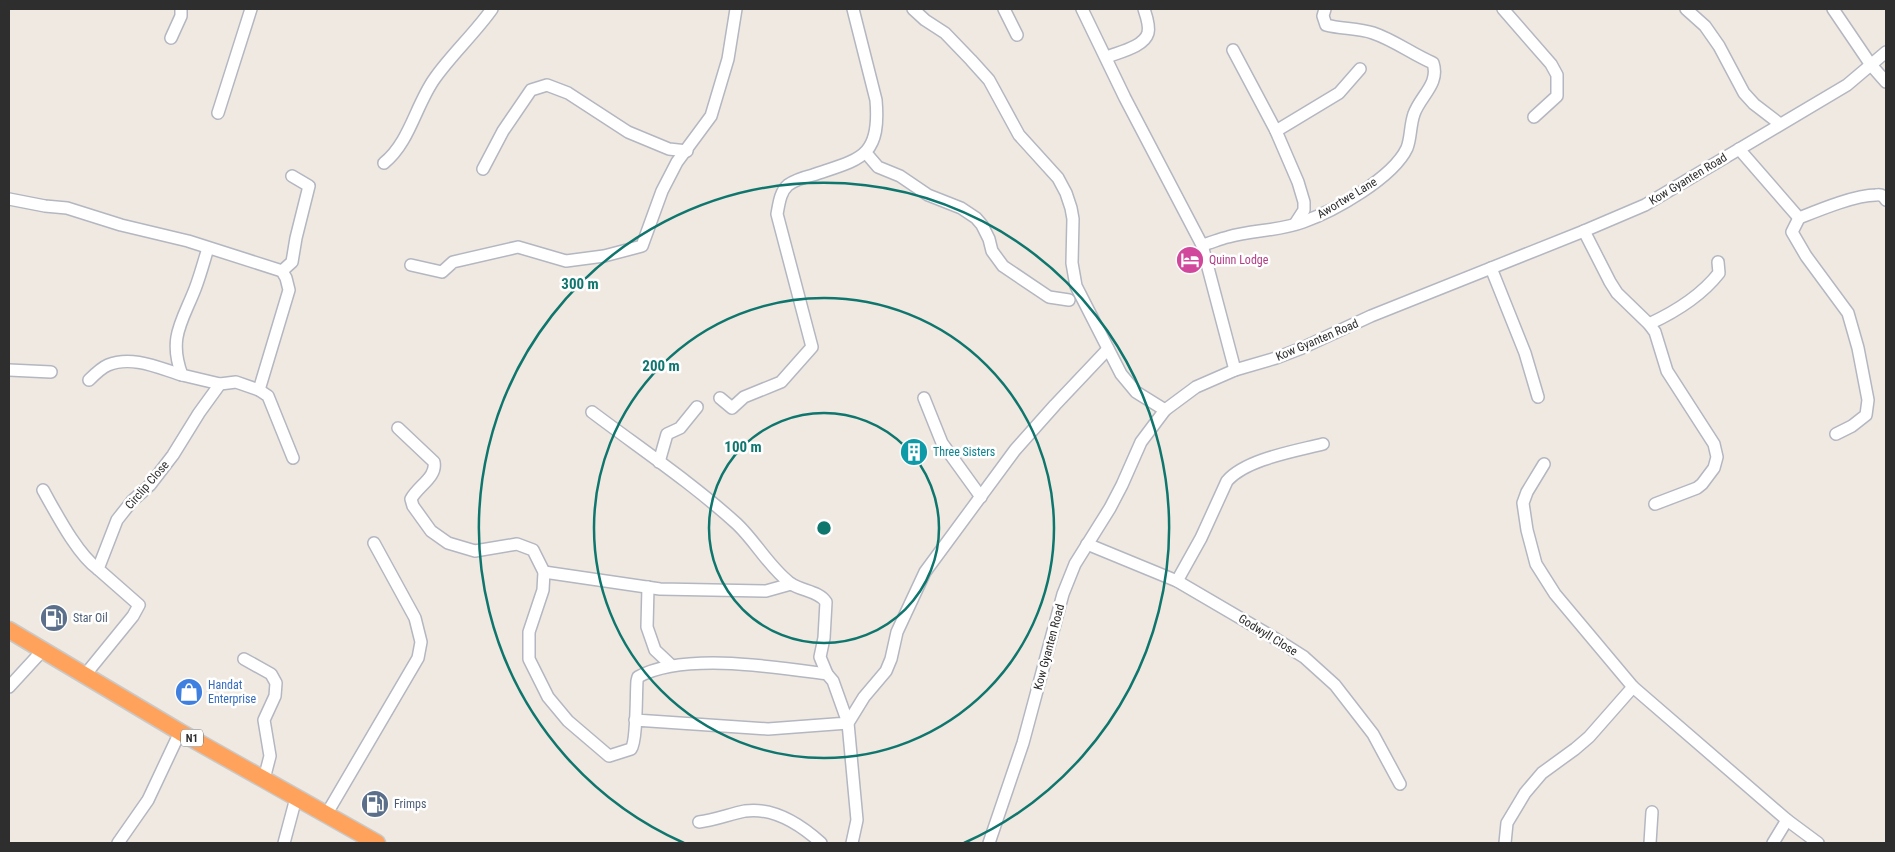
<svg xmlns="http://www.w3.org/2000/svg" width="1895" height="852" font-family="'Roboto Condensed',sans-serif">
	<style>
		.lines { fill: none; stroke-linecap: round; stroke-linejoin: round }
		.minor-casing { stroke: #b4b7c1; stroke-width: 14 }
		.highway-casing { stroke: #c9c9c9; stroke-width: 19 }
		.minor { stroke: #fff; stroke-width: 11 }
		.highway { stroke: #ffa35c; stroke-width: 16 }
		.ring { fill: none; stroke: #0f766e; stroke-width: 2.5 }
		.labels { text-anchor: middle; stroke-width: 5; stroke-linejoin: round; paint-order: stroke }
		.shield { fill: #fff; stroke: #6d6d6d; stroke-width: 1 }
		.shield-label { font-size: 11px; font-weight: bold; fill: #2e2e2e }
		.street-label { font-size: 12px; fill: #2e2e2e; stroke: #fff }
		.hotel-label { font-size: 12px; fill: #b23c85; stroke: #fff; text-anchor: start }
		.culture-label { font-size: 12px; fill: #0d838f; stroke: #fff; text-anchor: start }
		.service-label { font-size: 12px; fill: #4e5e75; stroke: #fff; text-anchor: start }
		.shop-label { font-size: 12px; fill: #366cbe; stroke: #fff; text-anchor: start }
		.centre { fill: #0f766e; stroke: #fff; stroke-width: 2.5 }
		.ring-label { font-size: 15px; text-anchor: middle; font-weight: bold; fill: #0f766e; stroke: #fff; stroke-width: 5; stroke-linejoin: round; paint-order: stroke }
	</style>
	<rect width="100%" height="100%" fill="#efe9e1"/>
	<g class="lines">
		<defs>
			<g id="minor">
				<polyline points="913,9 925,20 945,33 971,60 989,80 1019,135 1058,178 1066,193 1071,208 1073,219 1072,263 1076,286 1121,374 1136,392 1165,410"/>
				<polyline points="1004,9 1017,35"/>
				<polyline points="1082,9 1125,98 1202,245 1235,370"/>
				<polyline points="1503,9 1551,64 1557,75 1557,96 1534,117"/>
				<polyline points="1686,9 1705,26 1719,46 1744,93 1754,104 1780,124"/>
				<polyline points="1833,9 1871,65 1886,82"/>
				<polyline points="171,38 181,16 181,9"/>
				<polyline points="1233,50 1276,131 1298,182 1304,202 1304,210 1295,224"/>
				<path d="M1107,57C1119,52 1144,47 1148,33C1150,26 1146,15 1144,9"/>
				<polyline points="218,113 251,9"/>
				<polyline points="1276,131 1339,93 1360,69"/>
				<polyline points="1739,149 1799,218"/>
				<polyline points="866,153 878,167 900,176 928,195 961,208 976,218 982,225 989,239 992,251 1003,266 1049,297 1069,300"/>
				<path d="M384,163C410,142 416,104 435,78C452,54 475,33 492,9"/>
				<polyline points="483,169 503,131 531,90 547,85 568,93 628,132 669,149 687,151"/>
				<polyline points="9,199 45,206 67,208 121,225 188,241 282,271 286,278 289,290 259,390"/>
				<polyline points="1584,231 1610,282 1617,293 1649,324 1655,332 1667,371 1714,444 1717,457 1714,468 1702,484 1697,488 1655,504"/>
				<path d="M1202,245C1211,243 1219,239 1228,237C1252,230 1279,231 1303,222C1334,211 1393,178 1407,148C1411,138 1410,125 1414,114C1420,96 1440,84 1433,63C1412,54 1394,40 1373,33C1358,28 1341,29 1326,25L1323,16L1325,9"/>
				<path d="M208,248C204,261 200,276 195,289C182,322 168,338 182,375L220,384"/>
				<polyline points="411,265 442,272 453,262 518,247 566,261 604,256 642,246 662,191 677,162 711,116 728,59 736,9"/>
				<polyline points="1491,268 1525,353 1538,397"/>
				<polyline points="282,271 292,262 296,238 309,186 292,176"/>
				<path d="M1649,324C1675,312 1701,296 1719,273L1718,262"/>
				<polyline points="9,370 51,372"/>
				<path d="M89,380C94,375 101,368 108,365C132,355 159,368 182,375"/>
				<path d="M720,398L732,408L744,397L781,382L812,347L777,214C779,204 780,192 788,185C795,180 805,177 813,175C860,159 881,158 876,100L853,9"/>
				<polyline points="924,398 942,443 981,497"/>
				<path d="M592,412C641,449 692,483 737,524C756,542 769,567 790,583C801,591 819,591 826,602L824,638L820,657L827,674"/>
				<path d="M398,428L434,462C437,477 418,486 411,499L413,506L431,531L448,543L475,551L517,544L533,550L544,572L543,590L529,632V659L548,697L568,721L609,756L631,749C637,741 636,694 637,681L638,677C684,652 775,667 827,674L833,681L848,723L768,729L635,720"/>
				<path d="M1836,434L1852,426L1866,415L1868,400L1858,348L1848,313L1806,256L1792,232L1799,218C1819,210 1855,195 1876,195C1881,194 1884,196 1886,200"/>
				<polyline points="659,462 667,434 680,428 697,407"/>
				<polyline points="1544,464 1527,492 1523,503 1527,530 1536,564 1555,594 1633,687 1787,820 1818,843"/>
				<path d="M43,490C56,513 77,554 98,569"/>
				<polyline points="1087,544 1177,581 1271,636 1304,657 1335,685 1373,734 1400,784"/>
				<polyline points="544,572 660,589 766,591 791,584"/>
				<path d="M1177,581L1201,538L1227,481C1246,459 1296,451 1323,444"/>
				<polyline points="648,587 647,627 655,650 671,665"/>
				<polyline points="244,659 271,674 276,683 275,696 264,720 270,756 264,779"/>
				<polyline points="85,675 133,616 139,605 98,569 117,520 132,501 150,485 173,455 199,413 220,384 236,382 259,390 268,396 293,458"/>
				<polyline points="9,687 43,650"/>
				<polyline points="326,815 418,658 421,642 415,618 374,543"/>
				<path d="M699,822C715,820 730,814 745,811C774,807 800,824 821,843"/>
				<polyline points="118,843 148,800 180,732"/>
				<polyline points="284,843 296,798"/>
				<polyline points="852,843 857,820 848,723 864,697 886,671 891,659 897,632 925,572 1015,450 1055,405 1108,349"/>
				<polyline points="989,843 1023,743 1063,594 1075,564 1110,508 1122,485 1141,442 1165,410 1196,387 1235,370 1276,358 1302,348 1371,316 1584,231 1645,205 1847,85 1886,52"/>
				<polyline points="1505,843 1507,823 1525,793 1542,773 1575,749 1589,737 1633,687"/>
				<polyline points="1650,843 1652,812"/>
				<polyline points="1773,843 1787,820"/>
			</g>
			<polyline id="highway" points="9,630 180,732 377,843"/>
		</defs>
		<!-- minor casing -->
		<use href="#minor" class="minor-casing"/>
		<!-- highway casing -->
		<use href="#highway" class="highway-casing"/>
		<!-- minor -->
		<use href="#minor" class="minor"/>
		<!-- highway -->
		<use href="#highway" class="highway"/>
	</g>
	<!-- distance rings -->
	<g class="ring">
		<circle cx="824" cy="528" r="115"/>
		<circle cx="824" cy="528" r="230"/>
		<path d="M684 843A345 345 0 1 1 964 843"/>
	</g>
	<!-- icons -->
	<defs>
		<symbol id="hotel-disc" viewBox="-11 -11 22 22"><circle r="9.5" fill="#d1479c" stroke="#fff"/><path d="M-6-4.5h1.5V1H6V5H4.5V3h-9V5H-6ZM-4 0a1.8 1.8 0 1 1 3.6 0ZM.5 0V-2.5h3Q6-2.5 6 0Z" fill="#fff"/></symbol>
		<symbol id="building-disc" viewBox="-11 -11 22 22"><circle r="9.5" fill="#0f9aa8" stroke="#fff"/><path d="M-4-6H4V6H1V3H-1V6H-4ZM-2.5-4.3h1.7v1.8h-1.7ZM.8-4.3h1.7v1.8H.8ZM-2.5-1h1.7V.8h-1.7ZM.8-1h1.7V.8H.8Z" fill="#fff"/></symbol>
		<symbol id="fuel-disc" viewBox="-11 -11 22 22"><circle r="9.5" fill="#5c6f8a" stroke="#fff"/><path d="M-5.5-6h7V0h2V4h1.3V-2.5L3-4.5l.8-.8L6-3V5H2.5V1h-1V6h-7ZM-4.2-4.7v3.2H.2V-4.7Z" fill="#fff"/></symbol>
		<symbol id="shop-disc" viewBox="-11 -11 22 22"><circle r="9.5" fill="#3f7fe0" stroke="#fff"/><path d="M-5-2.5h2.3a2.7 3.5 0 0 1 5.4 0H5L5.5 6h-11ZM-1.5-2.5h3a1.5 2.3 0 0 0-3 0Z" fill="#fff"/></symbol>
	</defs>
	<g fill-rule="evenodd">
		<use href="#hotel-disc" x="1174" y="244" width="32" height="32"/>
		<use href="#building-disc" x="898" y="436" width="32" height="32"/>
		<use href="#fuel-disc" x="38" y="602" width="32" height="32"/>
		<use href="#shop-disc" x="173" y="676" width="32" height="32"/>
		<use href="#fuel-disc" x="359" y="788" width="32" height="32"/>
	</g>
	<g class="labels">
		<!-- shield labels -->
		<rect class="shield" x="181" y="729.5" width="22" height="17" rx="4"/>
		<g class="shield-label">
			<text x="192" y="742">N1</text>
		</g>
		<!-- street labels -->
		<g class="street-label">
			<text transform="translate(1688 179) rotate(-31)" y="4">Kow Gyanten Road</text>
			<text transform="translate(1347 198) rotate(-31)" y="4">Awortwe Lane</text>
			<text transform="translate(1317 340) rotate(-23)" y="4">Kow Gyanten Road</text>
			<text transform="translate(147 485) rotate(-49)" y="4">Circlip Close</text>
			<text transform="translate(1268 635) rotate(32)" y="4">Godwyll Close</text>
			<text transform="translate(1049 647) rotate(-75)" y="4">Kow Gyanten Road</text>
		</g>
		<!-- hotel labels -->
		<g class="hotel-label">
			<text x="1209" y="264">Quinn Lodge</text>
		</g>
		<!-- culture labels -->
		<g class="culture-label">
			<text x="933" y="456">Three Sisters</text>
		</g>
		<!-- service labels -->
		<g class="service-label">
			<text x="73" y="622">Star Oil</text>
			<text x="394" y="808">Frimps</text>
		</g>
		<!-- shop labels -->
		<g class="shop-label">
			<text x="208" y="689">Handat<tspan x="208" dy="14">Enterprise</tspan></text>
		</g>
	</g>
	<circle cx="824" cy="528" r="8" class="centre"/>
	<g class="ring-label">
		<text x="580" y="289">300 m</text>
		<text x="661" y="371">200 m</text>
		<text x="743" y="452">100 m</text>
	</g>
	<!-- border -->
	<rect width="1895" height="852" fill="none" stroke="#2e2e2e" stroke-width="20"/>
</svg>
